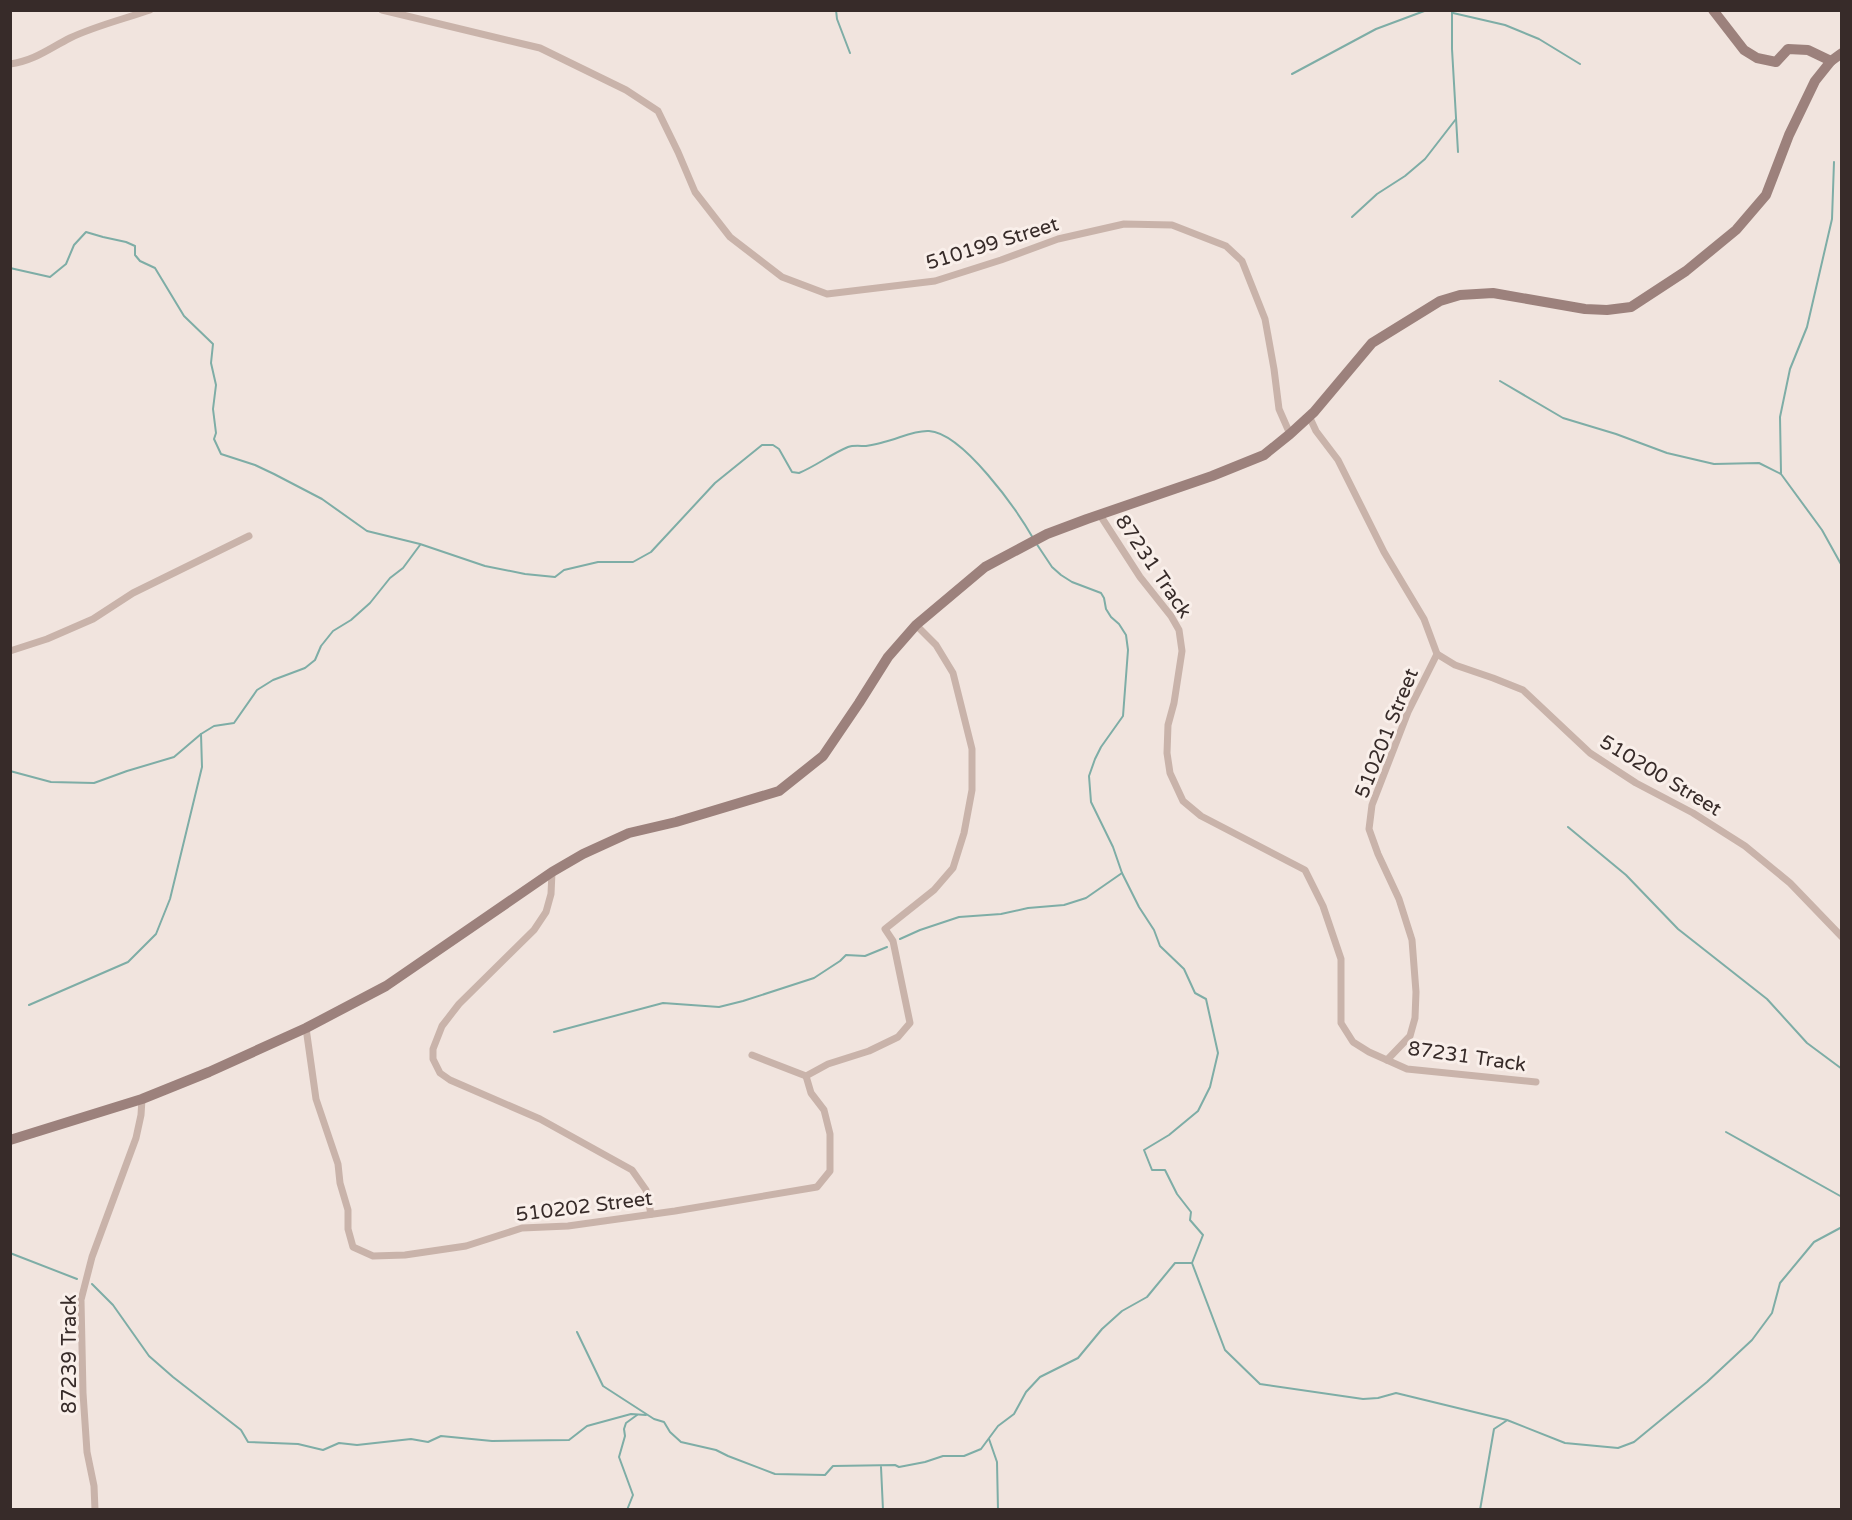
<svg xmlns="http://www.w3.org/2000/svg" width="1852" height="1520" font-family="'Varela Round',sans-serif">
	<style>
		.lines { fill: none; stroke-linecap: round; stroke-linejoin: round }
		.stream { stroke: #7eada6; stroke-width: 2 }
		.street { stroke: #c9b3aa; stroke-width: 7 }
		.secondary { stroke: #9c817c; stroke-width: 10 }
		.labels { text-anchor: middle; stroke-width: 6; stroke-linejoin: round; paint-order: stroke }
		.street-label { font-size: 20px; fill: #372b29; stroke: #f9efea }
	</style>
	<rect width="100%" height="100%" fill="#f1e4de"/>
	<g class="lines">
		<!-- stream -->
		<g class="stream">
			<polyline points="836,10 837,19 850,53"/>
			<polyline points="1452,10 1452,49 1458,152"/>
			<polyline points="1453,13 1505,25 1539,39 1580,64"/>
			<polyline points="1292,74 1376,29 1427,10"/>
			<polyline points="1352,217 1377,194 1405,176 1425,159 1456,119"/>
			<path d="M10,268L50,277L66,264L74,245L86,232L103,237L126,242L135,246V255L140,261L155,268L184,316L213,344L211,363L216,385L213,409L216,433L214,439L221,454L255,465L274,474L322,499L367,531L420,544L485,566L525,574L555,577L564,570L598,562H633L651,552L715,483L762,445H773L779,449L792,472L799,473C816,466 831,454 848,447C853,445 860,446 866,446C872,445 878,444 884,442C898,439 914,430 929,431C963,433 1017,510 1033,538"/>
			<polyline points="1500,381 1563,418 1616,434 1667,453 1714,464 1759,463 1781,474 1822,530 1842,566"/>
			<polyline points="1781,473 1780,417 1790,369 1807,327 1832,219 1834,162"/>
			<polyline points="1036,543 1052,567 1061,575 1072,582 1101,593 1104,598 1106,609 1111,617 1119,624 1126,635 1128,650 1123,716 1101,747 1095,759 1089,776 1091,802 1113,847 1122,873 1139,907 1154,930 1160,946 1184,969 1195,993 1206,999 1218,1053 1210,1087 1198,1111 1169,1135 1144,1150 1152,1170 1165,1170 1177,1194 1191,1212 1190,1220 1203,1235 1192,1263 1225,1350 1260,1384 1363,1399 1378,1398 1396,1393 1507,1420 1565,1443 1618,1448 1634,1442 1707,1382 1752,1340 1772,1313 1780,1283 1814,1242 1842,1227"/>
			<polyline points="10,771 51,782 94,783 127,771 174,757 201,734 214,726 234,723 257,690 273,680 305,668 315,660 321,646 333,631 351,620 370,603 390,578 403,568 420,545"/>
			<polyline points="1568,827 1626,875 1678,929 1767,999 1807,1043 1842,1069"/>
			<polyline points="900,939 920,930 959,917 1001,914 1028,908 1064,905 1086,898 1122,873"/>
			<polyline points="29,1005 128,962 156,934 170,899 202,767 201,734"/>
			<polyline points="554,1032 663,1003 719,1007 743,1001 814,978 840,961 846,955 865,956 887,947"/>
			<polyline points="1726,1132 1842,1197"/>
			<polyline points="10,1253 77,1279"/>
			<polyline points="92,1284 113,1305 149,1356 173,1377 241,1430 248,1442 298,1444 323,1450 339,1443 357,1445 411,1439 428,1442 441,1436 492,1441 569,1440 587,1426 631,1414 646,1415"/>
			<polyline points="577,1332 603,1386 654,1419 664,1422 670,1432 681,1442 716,1450 728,1456 775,1474 825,1475 833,1466 895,1465 899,1467 925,1462 943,1456 964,1456 981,1449 998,1426 1014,1414 1026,1392 1040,1377 1078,1358 1102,1329 1122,1311 1147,1297 1175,1263 1192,1263"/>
			<polyline points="989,1439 997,1462 998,1510"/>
			<polyline points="881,1467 883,1510"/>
			<polyline points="627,1510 633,1495 619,1457 625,1436 624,1429 626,1423 637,1415"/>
			<polyline points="1480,1510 1494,1429 1506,1421"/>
		</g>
		<!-- street -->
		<g class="street">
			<polyline points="382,10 540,48 626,90 658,111 678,152 695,192 730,237 782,277 827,294 935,281 1001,260 1058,239 1124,224 1172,225 1226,246 1242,261 1265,319 1274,369 1279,409 1290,434"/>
			<path d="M10,64C34,61 50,48 70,38C95,26 124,19 150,10"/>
			<polyline points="1309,416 1316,431 1338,460 1384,552 1424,619 1437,654 1455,665 1493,678 1523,690 1590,753 1636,783 1693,813 1745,846 1790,883 1842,937"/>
			<polyline points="1100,515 1140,577 1171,616 1179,630 1182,651 1174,703 1168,725 1167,753 1170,773 1183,801 1201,816 1305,870 1323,906 1341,959 1341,1023 1353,1042 1369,1052 1407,1069 1536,1082"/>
			<polyline points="10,651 47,639 93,619 133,593 249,536"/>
			<polyline points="552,872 551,894 546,912 534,930 459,1004 442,1026 433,1049 433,1059 440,1073 450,1080 540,1119 632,1170 646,1190 651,1214"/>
			<polyline points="306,1028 316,1099 338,1164 340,1183 348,1210 348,1229 353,1247 373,1256 405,1255 466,1246 522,1228 568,1226 675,1211 817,1187 830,1171 830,1134 824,1110 811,1093 806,1076"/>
			<polyline points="752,1055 806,1076 828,1064 869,1051 898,1037 910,1023 893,941 885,929 934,890 953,868 964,833 972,790 972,749 953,673 936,645 916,625"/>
			<polyline points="1387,1060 1410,1036 1415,1018 1416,992 1412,940 1399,899 1378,854 1369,829 1372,805 1408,712 1437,654"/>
			<polyline points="95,1510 94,1486 87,1452 83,1393 81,1300 92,1257 136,1138 141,1115 142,1099"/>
		</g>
		<!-- secondary -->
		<g class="secondary">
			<polyline points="1713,10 1744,50 1757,58 1776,62 1788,49 1808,50 1831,61"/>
			<polyline points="10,1140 142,1099 209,1072 306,1028 386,986 552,872 583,854 629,833 676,822 779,791 823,756 859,703 888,657 916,625 985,567 1047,534 1087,519 1212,476 1264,455 1290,434 1314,412 1372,343 1440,301 1460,295 1493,293 1585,309 1607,310 1631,307 1686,271 1736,230 1766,195 1789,135 1815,81 1831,61 1842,53"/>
		</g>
	</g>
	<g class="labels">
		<!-- street labels -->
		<g class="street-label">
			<text transform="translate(992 243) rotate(-17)" y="7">510199 Street</text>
			<text transform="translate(1154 566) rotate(56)" y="7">87231 Track</text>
			<text transform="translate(1386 733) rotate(-68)" y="7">510201 Street</text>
			<text transform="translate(1661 775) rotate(31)" y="7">510200 Street</text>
			<text transform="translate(1467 1056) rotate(8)" y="7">87231 Track</text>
			<text transform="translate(584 1206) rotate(-7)" y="7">510202 Street</text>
			<text transform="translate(69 1354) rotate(-90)" y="7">87239 Track</text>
		</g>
	</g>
	<!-- border -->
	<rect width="1852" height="1520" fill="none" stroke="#372b29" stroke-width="24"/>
</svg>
